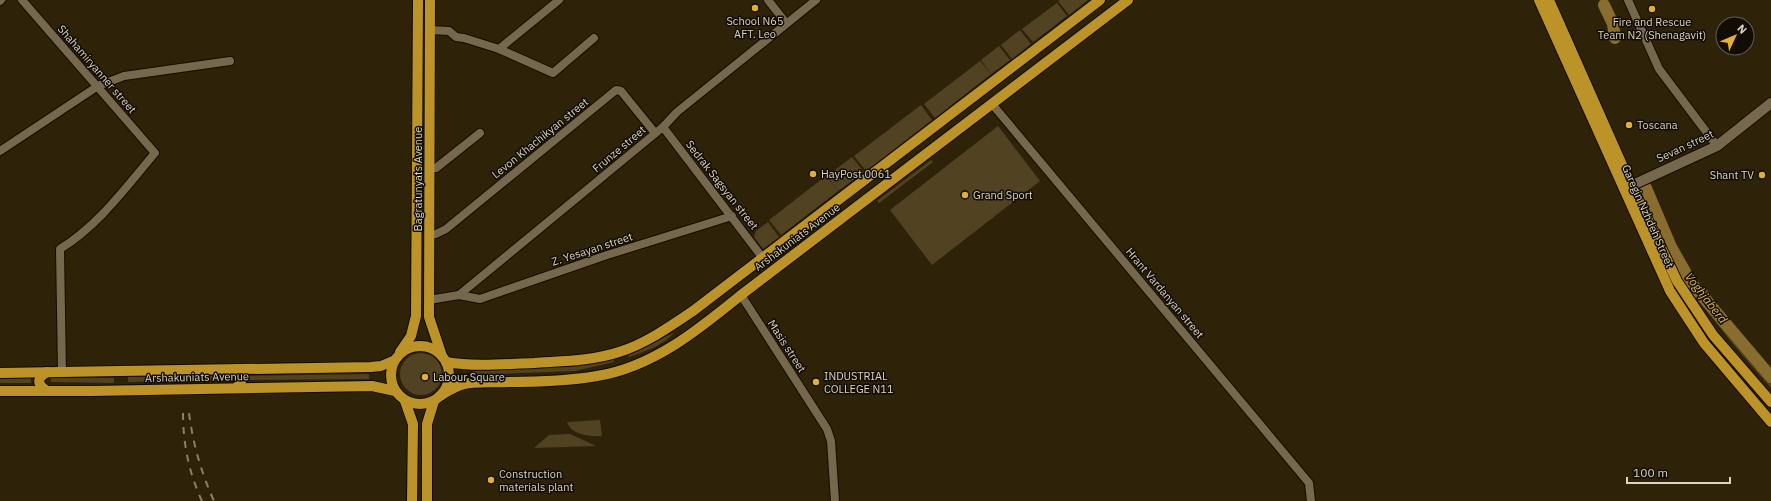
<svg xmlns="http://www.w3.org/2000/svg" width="1771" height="501" font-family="'IBM Plex Sans',sans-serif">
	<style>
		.green { fill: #514221 }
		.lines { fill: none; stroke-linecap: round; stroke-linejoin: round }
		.river { stroke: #896d2e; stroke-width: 12 }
		.minor-casing { stroke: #160b00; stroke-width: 10 }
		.tertiary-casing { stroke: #160b00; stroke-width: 12 }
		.primary-casing { stroke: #160b00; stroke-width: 12 }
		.minor { stroke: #75684d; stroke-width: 8 }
		.tertiary { stroke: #75684d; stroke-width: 10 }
		.primary { stroke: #bb9328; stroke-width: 10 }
		.rail { stroke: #89806c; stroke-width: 2; stroke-dasharray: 7 7; stroke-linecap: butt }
		.poi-dot { fill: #e2af34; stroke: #120d04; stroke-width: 1.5 }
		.labels { text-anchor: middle; stroke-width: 3; stroke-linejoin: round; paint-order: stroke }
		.poi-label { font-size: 11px; fill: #dbd4c5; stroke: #120d04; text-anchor: start }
		.street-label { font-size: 11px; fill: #dbd4c5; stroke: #120d04 }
		.water-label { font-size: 12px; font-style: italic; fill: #e3b960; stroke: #120d04 }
	</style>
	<rect width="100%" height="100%" fill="#2e2309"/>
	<!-- green -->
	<g class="green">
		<polygon points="1060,0 1088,0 1069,15 1058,1"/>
		<polygon points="1057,3 1067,16 1033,42 1022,29"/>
		<polygon points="1020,30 1031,44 1012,59 1001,45"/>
		<polygon points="999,46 1010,60 991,74 981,60"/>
		<polygon points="980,61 991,74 935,118 924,104"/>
		<polygon points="921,105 932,120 866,171 854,156"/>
		<polygon points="998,126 1040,181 932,265 890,210"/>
		<polygon points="852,157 864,172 838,191 827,176"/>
		<polygon points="931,160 933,162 879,203 877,201"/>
		<polygon points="826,176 838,191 781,235 769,220"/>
		<polygon points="768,222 779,237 763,249 754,237 756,231"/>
		<path d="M1697,287H1703L1707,289L1730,326L1752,348L1771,373V388C1743,356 1715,325 1693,288Z"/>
		<path d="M674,333C663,345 645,352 629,357L628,353Z"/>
		<circle cx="421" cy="374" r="21"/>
		<polygon points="613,358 614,362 575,371 472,375 472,371 575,366"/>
		<polygon points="369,374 369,379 246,380 246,376"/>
		<polygon points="231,376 231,380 128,382 128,377"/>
		<rect x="0" y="378" width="31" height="5"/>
		<polygon points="51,378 114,378 114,383 51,382"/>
		<path d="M600,420L602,436C591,437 571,435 567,422Z"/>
		<polygon points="570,434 596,446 534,448 549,435"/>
	</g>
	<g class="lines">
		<!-- river -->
		<g class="river">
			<polyline points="1604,5 1613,24 1615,38"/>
			<polyline points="1646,188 1671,247 1692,284 1771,377"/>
		</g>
		<defs>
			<g id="minor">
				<path d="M22,0L155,153C126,187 99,225 60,249L62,372"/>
				<polyline points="768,0 786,23"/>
				<polyline points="1628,0 1659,69 1717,146"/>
				<polyline points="0,1 1,0"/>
				<polyline points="430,30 449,31 456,37 464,38 499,49 559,0"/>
				<polyline points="499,49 553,73 594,38"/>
				<polyline points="992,104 1309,483 1311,501"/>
				<polyline points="663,127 762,257"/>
				<polyline points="0,151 98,86 124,76 230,61"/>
				<polyline points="430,168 436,168 480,133"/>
				<polyline points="429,235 436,234 446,229 616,90 621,91 655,133"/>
				<polyline points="459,295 480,299 607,255 732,216"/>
				<polyline points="741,295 827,429 831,441 835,501"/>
				<polyline points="429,300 459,295 663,127 677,112 816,0"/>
			</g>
			<polyline id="tertiary" points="1624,189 1717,146 1771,103"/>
			<g id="primary">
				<polyline points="430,0 429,317 442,356"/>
				<polyline points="1539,0 1670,291 1704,343 1771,422"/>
				<polyline points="1549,0 1631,185 1677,281 1713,335 1771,402"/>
				<circle cx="420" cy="375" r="29"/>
				<polyline points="400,352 411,336 416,316 418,0"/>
				<path d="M446,362C476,367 504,364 534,363C562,361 592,361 619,352C645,344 671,326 693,311L1100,0"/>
				<polyline points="236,369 242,379 240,384 236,388"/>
				<path d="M47,372C36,379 37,384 47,391"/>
				<polyline points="0,373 371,367 381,366 393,361"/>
				<polyline points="0,391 92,391 372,386 395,391"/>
				<path d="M440,396C448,391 455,386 464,384C477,381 493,383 507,382C537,382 568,381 597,376C653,367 698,330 741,295L1128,0"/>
				<polyline points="405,401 413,424 412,501"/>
				<polyline points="427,501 427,424 434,401"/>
			</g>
		</defs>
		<!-- minor casing -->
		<use href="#minor" class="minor-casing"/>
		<!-- tertiary casing -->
		<use href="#tertiary" class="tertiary-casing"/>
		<!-- primary casing -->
		<use href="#primary" class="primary-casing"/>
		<!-- minor -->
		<use href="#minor" class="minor"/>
		<!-- tertiary -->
		<use href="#tertiary" class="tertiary"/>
		<!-- primary -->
		<use href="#primary" class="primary"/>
		<!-- rail -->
		<g class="rail">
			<path d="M183,413C183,444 189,473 202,501"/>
			<path d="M189,413C193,444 201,472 214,501"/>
		</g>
	</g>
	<!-- markers -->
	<g class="poi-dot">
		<circle cx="755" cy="8" r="4"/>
		<circle cx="1652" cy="9" r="4"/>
		<circle cx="1629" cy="125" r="4"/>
		<circle cx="813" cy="174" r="4"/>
		<circle cx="1762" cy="175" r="4"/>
		<circle cx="965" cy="195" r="4"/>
		<circle cx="425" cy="377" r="4"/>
		<circle cx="816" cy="382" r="4"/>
		<circle cx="491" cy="480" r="4"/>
	</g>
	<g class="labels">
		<!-- poi labels -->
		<g class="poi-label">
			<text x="755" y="25" text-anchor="middle">School N65<tspan x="755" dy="13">AFT. Leo</tspan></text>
			<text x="1652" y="26" text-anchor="middle">Fire and Rescue<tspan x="1652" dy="13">Team N2 (Shenagavit)</tspan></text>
			<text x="1637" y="129">Tosсana</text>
			<text x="821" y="178">HayPost 0061</text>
			<text x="1754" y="179" text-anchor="end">Shant TV</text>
			<text x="973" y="199">Grand Sport</text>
			<text x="824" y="380">INDUSTRIAL<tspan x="824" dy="13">COLLEGE N11</tspan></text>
			<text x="433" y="381">Labour Square</text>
			<text x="499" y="478">Construction<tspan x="499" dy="13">materials plant</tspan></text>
		</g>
		<!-- street labels -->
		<g class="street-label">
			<text transform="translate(97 69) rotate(49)" y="4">Shahamiryanner street</text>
			<text transform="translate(540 138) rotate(-39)" y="4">Levon Khachikyan street</text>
			<text transform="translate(1685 146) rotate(-25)" y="4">Sevan street</text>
			<text transform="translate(619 149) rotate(-40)" y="4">Frunze street</text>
			<text transform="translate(418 179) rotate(-90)" y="4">Bagratunyats Avenue</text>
			<text transform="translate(722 185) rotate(52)" y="4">Sedrak Sagsyan street</text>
			<text transform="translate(1648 216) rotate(66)" y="4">Garegin Nzhdeh Street</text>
			<text transform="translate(797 237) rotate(-37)" y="4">Arshakuniats Avenue</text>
			<text transform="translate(592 249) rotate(-18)" y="4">Z. Yesayan street</text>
			<text transform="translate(1165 293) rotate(50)" y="4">Hrant Vardanyan street</text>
			<text transform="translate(787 346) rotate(57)" y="4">Masis street</text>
			<text transform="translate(197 377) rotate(-1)" y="4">Arshakuniats Avenue</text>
		</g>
		<!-- water labels -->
		<g class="water-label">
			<text transform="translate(1706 298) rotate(52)" y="4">Voghjaberd</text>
		</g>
	</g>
	<!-- north arrow -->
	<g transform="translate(1735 36) rotate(46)"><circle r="19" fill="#120d04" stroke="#625d51"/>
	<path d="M0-3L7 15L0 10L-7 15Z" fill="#e2af34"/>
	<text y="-6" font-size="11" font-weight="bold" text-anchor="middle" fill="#dbd4c5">N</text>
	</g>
	<!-- scale -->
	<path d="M1627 477v6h103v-6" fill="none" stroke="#dbd4c5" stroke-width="2"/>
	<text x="1633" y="477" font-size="12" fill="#dbd4c5" stroke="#120d04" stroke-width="3" paint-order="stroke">100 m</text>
</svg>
